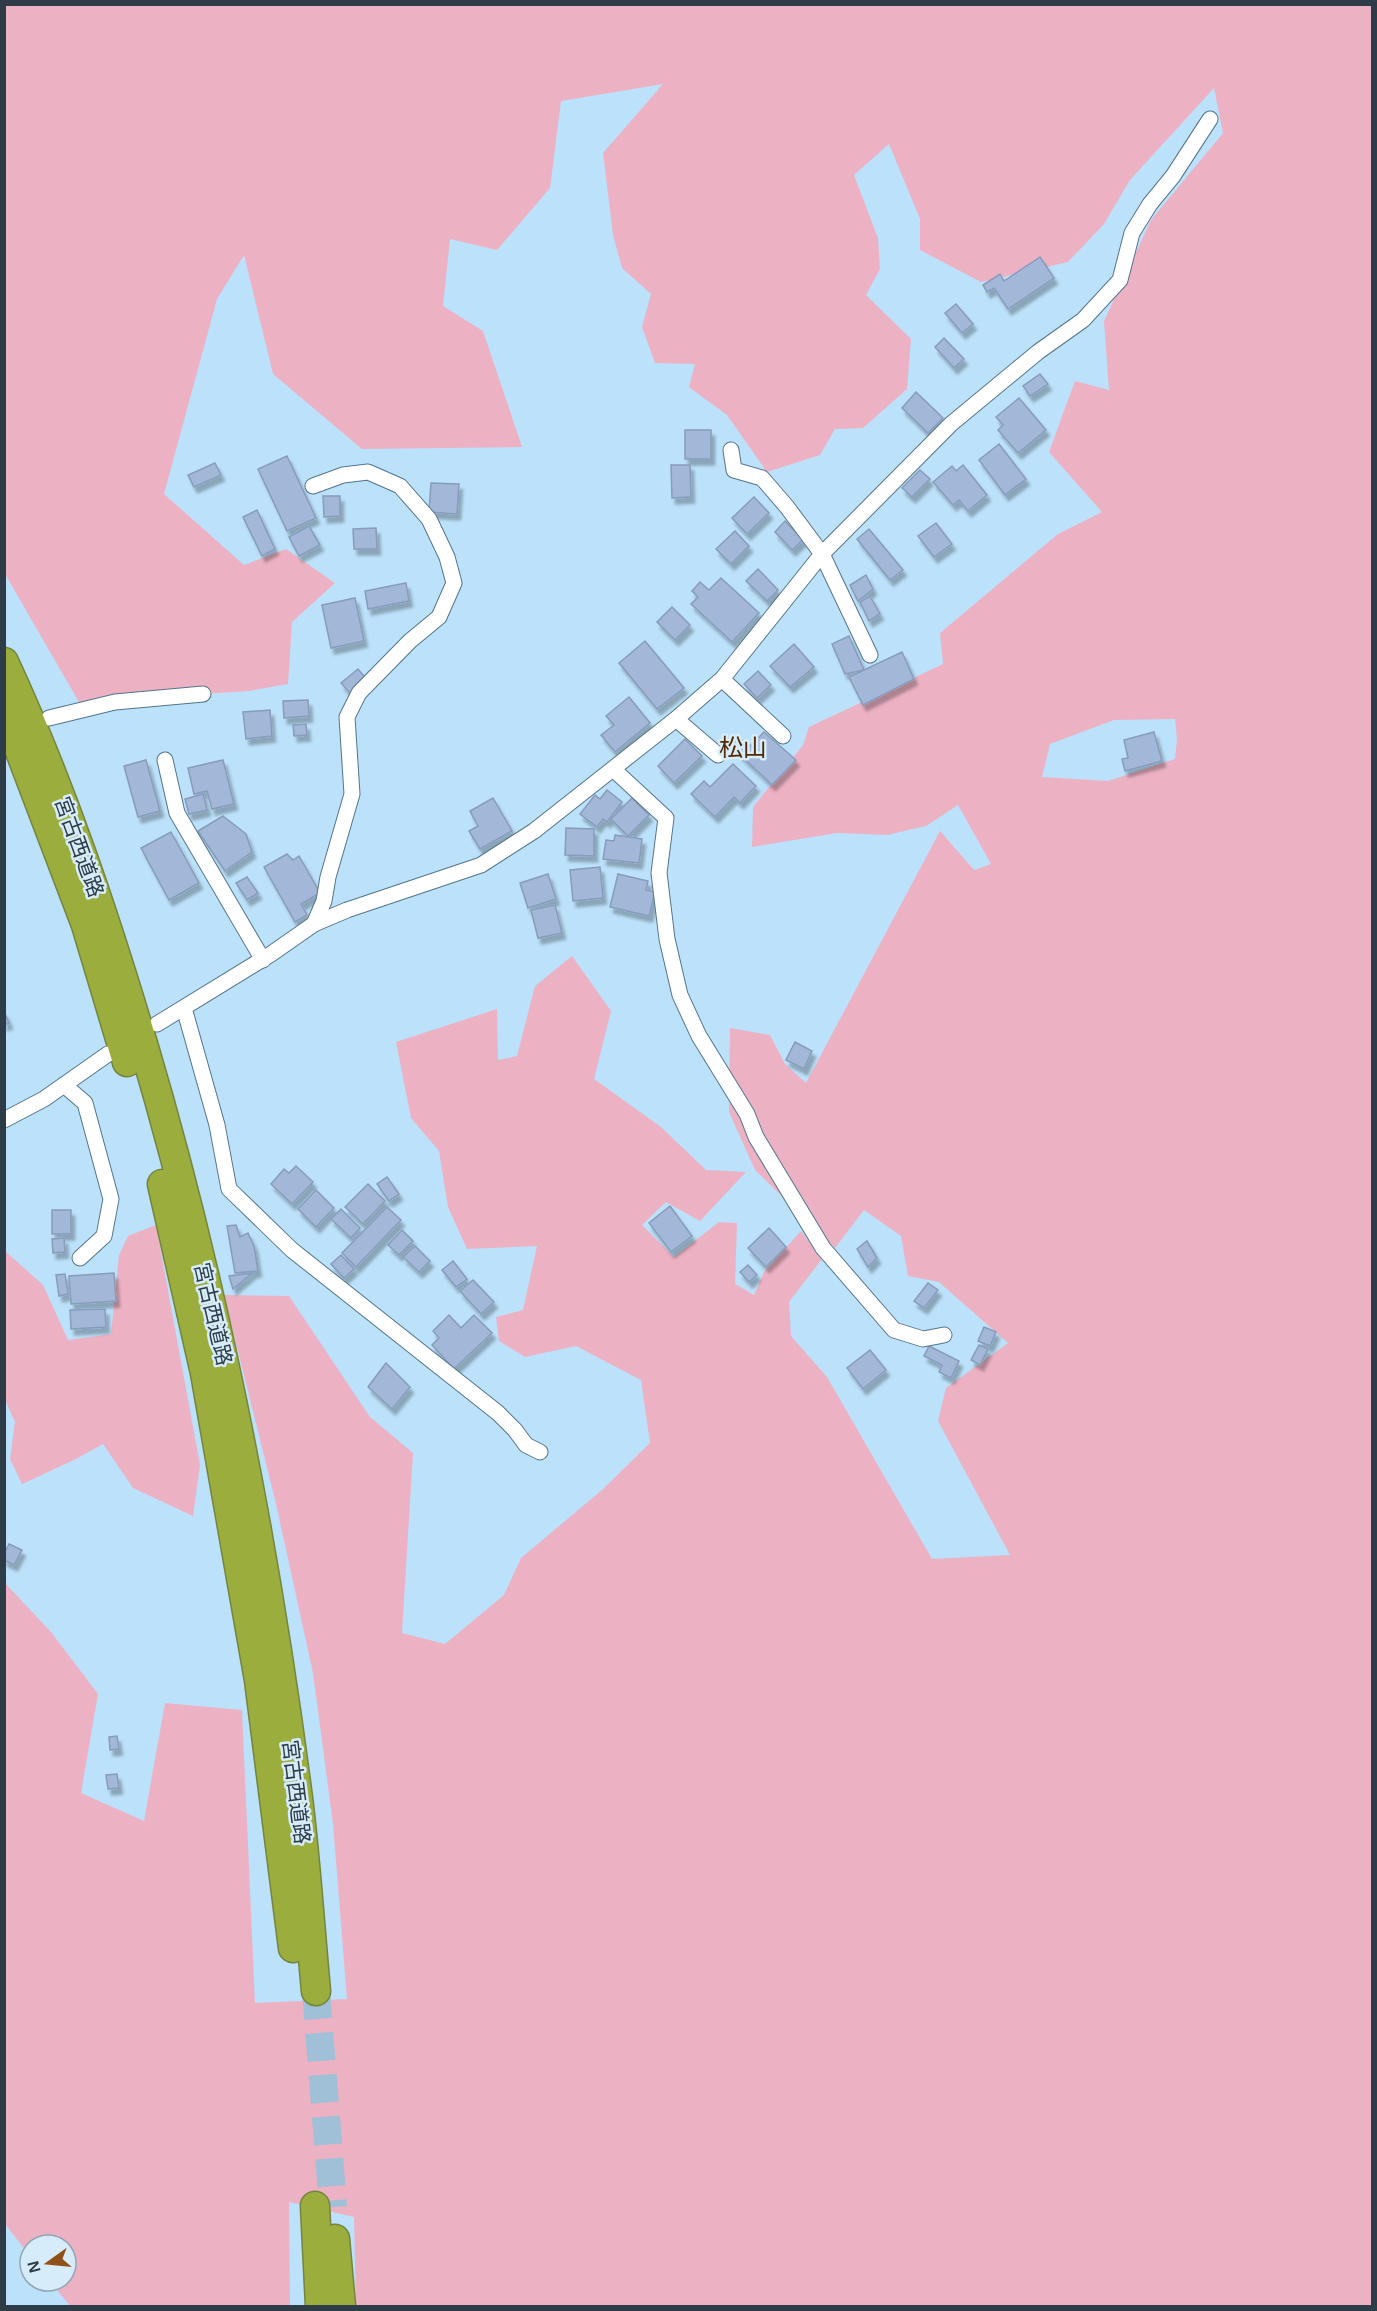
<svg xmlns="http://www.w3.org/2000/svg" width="1377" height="2311" font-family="Arial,'Noto Sans JP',sans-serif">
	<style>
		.green { fill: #ecb2c4; fill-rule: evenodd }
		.building { fill: #a3b8d8; stroke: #879cbb; stroke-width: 1.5; filter: url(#shadow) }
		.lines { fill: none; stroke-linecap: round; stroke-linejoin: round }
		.motorway-tunnel { stroke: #9fc0d6; stroke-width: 28; stroke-dasharray: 28 14; stroke-linecap: butt }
		.minor-casing { stroke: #53758b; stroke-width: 17 }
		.motorway-casing { stroke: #748540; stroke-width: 31 }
		.minor { stroke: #fff; stroke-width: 15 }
		.motorway { stroke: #9bad3d; stroke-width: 28 }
		.labels { text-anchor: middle; stroke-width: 5; stroke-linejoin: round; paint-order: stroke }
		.street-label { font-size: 21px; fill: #2d3c46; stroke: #d6ecfb }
		.quarter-label { font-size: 24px; fill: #522800; stroke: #d6ecfb }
	</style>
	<defs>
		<filter id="shadow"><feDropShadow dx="3.5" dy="6" stdDeviation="1.5" flood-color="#0004"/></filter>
	</defs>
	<rect width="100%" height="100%" fill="#bce1fa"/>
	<!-- green -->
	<g class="green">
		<path d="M5,5H1372V2306H356L354,2217L289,2202L290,2306H70L50,2281H66V2245H30V2256L5,2224L4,1582L51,1632L98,1694L81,1793L144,1821L165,1703L242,1710L255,2003L347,1999L333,1824L313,1673L276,1504L224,1295L289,1296L370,1417L413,1453L402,1633L445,1644L504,1595L521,1558L602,1490L650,1443L641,1380L576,1346L525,1357L499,1341L496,1317L523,1310L537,1246L467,1249L448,1207L439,1151L411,1118L396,1042L497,1009L498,1060L517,1056L535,986L572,956L611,1011L594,1079L661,1127L706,1170L746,1172L700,1221L666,1202L642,1225L674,1257L719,1222L737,1223L735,1284L754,1295L764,1272L801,1231L822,1259L789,1302L791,1336L827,1377L932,1559L1010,1555L938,1421L946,1388L1008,1343L939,1282L908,1276L901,1236L864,1210L835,1248L755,1170L729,1112L730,1028L770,1035L785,1064L806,1083L940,831L974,870L991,864L958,805L926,826L887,835L837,833L752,847L753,807L803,745L809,727L943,664L940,633L1058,534L1102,512L1049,452L1075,381L1109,390L1104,321L1151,220L1223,133L1214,88L1130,180L1104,224L1068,262L981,282L920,250V219L889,144L854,175L878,238L880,269L866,295L911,339L907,389L863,428L835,429L820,455L767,472L727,415L689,387L695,364L655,363L642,327L651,294L622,268L613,235L603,153L663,84L561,101L550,188L497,250L450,239L443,306L483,331L522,447L362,449L273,374L244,255L217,299L164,494L244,565L286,549L335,583L292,622L288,684L249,691L79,702L5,574ZM1175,719L1177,739L1175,759L1108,781L1042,777L1050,744L1114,720Z"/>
		<polygon points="156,1225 200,1465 193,1516 133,1488 103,1444 76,1459 22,1484 10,1459 15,1422 5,1400 5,1251 43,1285 68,1340 111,1334 119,1255 128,1236"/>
	</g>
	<!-- building -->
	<g class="building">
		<polygon points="1040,257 1054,278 1008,309 994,288 987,292 983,285 1000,274 1004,281"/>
		<polygon points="956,304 973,324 962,333 945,313"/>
		<polygon points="944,338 964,359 954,368 935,347"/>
		<polygon points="1040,374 1048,384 1030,396 1023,386"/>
		<polygon points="916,392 943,418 928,433 902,408"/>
		<polygon points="1019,398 1046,430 1018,453 998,430 1003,425 996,417"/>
		<rect x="685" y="430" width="26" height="29"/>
		<polygon points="999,444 1026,479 1005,495 979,460"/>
		<polygon points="287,456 316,518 287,531 258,469"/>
		<polygon points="215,463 221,475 194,487 188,475"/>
		<polygon points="671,465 690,465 691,497 672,498"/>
		<polygon points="963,465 987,495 968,511 959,500 953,505 933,482 952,466 956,471"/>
		<polygon points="920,470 930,479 912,497 902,488"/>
		<polygon points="431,483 459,484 457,514 429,512"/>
		<polygon points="323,496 340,496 340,516 324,517"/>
		<polygon points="754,497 769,513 747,534 732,518"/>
		<polygon points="257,510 275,549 262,556 243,517"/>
		<polygon points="785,521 803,540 792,550 775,532"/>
		<polygon points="936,523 952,544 934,557 918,536"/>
		<polygon points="309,526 320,545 299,556 289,537"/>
		<polygon points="376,528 377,549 354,549 353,529"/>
		<polygon points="869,529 903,570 890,580 857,539"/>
		<polygon points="735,531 749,546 731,564 716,549"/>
		<polygon points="758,569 778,590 767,601 746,581"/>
		<polygon points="866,575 873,589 858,601 850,585"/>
		<polygon points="721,578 759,613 732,642 691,604 698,597 692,591 700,582 709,590"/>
		<polygon points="406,583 409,601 368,609 365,591"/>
		<polygon points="870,596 880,614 869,621 860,602"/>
		<polygon points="355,598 364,641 331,648 322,605"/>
		<polygon points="672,607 690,625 675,640 657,622"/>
		<polygon points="849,636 864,670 845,674 832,644"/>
		<polygon points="645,641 684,688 657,709 619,663"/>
		<polygon points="794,644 814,667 790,687 770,666"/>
		<polygon points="902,652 914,679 863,705 849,677"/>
		<polygon points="358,669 367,680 351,694 341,683"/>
		<polygon points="758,671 771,685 757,698 744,684"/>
		<polygon points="629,697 650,723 615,752 601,735 614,725 606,716"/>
		<polygon points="308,700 309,716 284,718 283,701"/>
		<polygon points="270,710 272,736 246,739 243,712"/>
		<polygon points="306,724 307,735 294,736 293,725"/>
		<polygon points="764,732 796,760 772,785 731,746 738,737 750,746"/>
		<polygon points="1154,732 1162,761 1125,771 1122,759 1128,758 1124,740"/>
		<polygon points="685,739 702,756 674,783 658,766"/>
		<polygon points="146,760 160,811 138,817 124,766"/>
		<polygon points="223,760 234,804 212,809 207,791 194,794 188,768"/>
		<polygon points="733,764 756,786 740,803 734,797 715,817 691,794 704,781 710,787"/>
		<polygon points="607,790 622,802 607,822 603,819 597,827 580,814 595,795 600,799"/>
		<polygon points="203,794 207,810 189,814 185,799"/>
		<polygon points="493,798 512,831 480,849 469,831 478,826 470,811"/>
		<polygon points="632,798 649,815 628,836 611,819"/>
		<polygon points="223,816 246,834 252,852 225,871 198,831"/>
		<polygon points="566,828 594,829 594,856 565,855"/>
		<polygon points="171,832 199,883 169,900 141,848"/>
		<polygon points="615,835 642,839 639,863 603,859 606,840 614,841"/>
		<polygon points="287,854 293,860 299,856 320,893 301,904 307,915 295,922 264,867"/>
		<polygon points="600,867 603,898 573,901 570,870"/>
		<polygon points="548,874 556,899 528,908 520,883"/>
		<polygon points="618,874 648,881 646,890 655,892 649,916 610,907"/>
		<polygon points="247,877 258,893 247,900 236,883"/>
		<polygon points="555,905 562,933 538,938 531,910"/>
		<polygon points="4,1011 9,1023 4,1025"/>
		<polygon points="795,1042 812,1051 804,1069 786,1060"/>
		<polygon points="296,1166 313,1182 292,1204 271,1184 284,1169 289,1173"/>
		<polygon points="387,1177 399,1194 389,1201 377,1184"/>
		<polygon points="368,1184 385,1201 363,1224 345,1207"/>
		<polygon points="316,1190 334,1208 316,1227 298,1209"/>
		<polygon points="670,1206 692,1236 671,1252 649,1223"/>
		<polygon points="387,1207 401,1220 356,1267 342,1253"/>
		<polygon points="341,1209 360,1228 351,1238 331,1219"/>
		<rect x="52" y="1210" width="19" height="24"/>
		<polygon points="236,1225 240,1237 248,1233 254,1246 258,1271 235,1273 227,1226"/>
		<polygon points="769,1228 786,1247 766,1267 748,1248"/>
		<polygon points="402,1230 413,1241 399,1255 388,1245"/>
		<polygon points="64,1238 65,1252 53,1253 52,1239"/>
		<polygon points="867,1241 877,1258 868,1267 857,1249"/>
		<polygon points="415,1246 430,1261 419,1272 403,1257"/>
		<polygon points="341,1255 354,1269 344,1278 331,1264"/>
		<polygon points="453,1261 467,1279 456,1287 442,1270"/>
		<polygon points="748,1265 757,1275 749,1282 740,1272"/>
		<polygon points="114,1273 116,1301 71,1304 69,1276"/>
		<polygon points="252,1273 233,1289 229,1276"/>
		<polygon points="65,1274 68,1294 59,1296 56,1275"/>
		<polygon points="473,1280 494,1302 481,1314 460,1291"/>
		<polygon points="928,1283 938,1290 924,1308 914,1301"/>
		<polygon points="105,1309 106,1327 71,1329 70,1310"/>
		<polygon points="449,1315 461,1328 474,1315 492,1333 454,1369 432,1345 439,1338 433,1331"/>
		<polygon points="984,1327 996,1332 990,1346 978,1341"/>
		<polygon points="979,1345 988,1349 980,1365 971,1360"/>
		<polygon points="929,1346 959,1361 951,1378 939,1372 942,1365 924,1356"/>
		<polygon points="870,1350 886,1370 863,1389 847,1368"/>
		<polygon points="386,1363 410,1387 392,1409 368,1387"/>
		<polygon points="9,1544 22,1550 14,1565 4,1560 4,1554"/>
		<polygon points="117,1736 119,1749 110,1750 109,1737"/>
		<polygon points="117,1774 119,1788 108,1789 106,1775"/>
	</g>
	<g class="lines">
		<!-- motorway-tunnel -->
		<polyline class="motorway-tunnel" points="316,1991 333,2207"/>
		<defs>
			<g id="minor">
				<polyline points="731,450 734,470 762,478 787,507 822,554 870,655"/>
				<polyline points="313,486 343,475 368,472 400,486 429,519 447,557 454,583 439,617 410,641 359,693 347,717 352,794 328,877 324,901 314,924"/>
				<polyline points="722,679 783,736"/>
				<polyline points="49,718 115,702 203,694"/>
				<polyline points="676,719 718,755"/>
				<polyline points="165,760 177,813 263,960"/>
				<polyline points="613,769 666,818 659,873 667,939 680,995 699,1036 747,1114 756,1137 823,1248 894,1330 923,1339 944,1335"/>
				<polyline points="184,1008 217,1125 229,1189 292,1250 498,1413 515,1430 526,1445 540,1452"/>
				<polyline points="157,1024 271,954 314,924 347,910 481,865 534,831 676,719 722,679 822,554 951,424 1038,352 1083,320 1120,280 1132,233 1150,204 1173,176 1210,119"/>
				<polyline points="64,1085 85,1103 111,1199 104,1236 80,1258"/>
				<polyline points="4,1120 44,1099 108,1054"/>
			</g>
			<g id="motorway">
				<path d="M4,662C61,785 104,913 143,1044C216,1290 265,1544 298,1798C306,1862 310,1927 316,1991"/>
				<polyline points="4,715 16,741 86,925 127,1062"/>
				<polyline points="162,1184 205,1373 259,1680 293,1948"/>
				<polyline points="315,2206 320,2306"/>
				<polyline points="335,2239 341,2306"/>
			</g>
		</defs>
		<!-- minor casing -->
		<use href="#minor" class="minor-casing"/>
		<!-- motorway casing -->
		<use href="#motorway" class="motorway-casing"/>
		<!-- minor -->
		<use href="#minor" class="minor"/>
		<!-- motorway -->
		<use href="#motorway" class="motorway"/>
	</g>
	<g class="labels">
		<!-- street labels -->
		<g class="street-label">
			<text transform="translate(79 847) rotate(70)" y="7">宮古西道路</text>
			<text transform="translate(213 1314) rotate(77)" y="7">宮古西道路</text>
			<text transform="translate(296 1792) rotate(83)" y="7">宮古西道路</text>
		</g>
		<!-- quarter labels -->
		<g class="quarter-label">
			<text x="743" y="756">松山</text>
		</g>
	</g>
	<!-- border -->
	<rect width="1377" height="2311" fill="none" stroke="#2d3c46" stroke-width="12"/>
	<!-- north arrow -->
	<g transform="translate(48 2263) rotate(255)"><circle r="28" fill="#d6ecfb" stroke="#92a6b3" stroke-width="1.5"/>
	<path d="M0-4.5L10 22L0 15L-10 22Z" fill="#905118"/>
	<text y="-9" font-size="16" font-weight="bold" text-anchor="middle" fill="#2d3c46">N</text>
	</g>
</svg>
